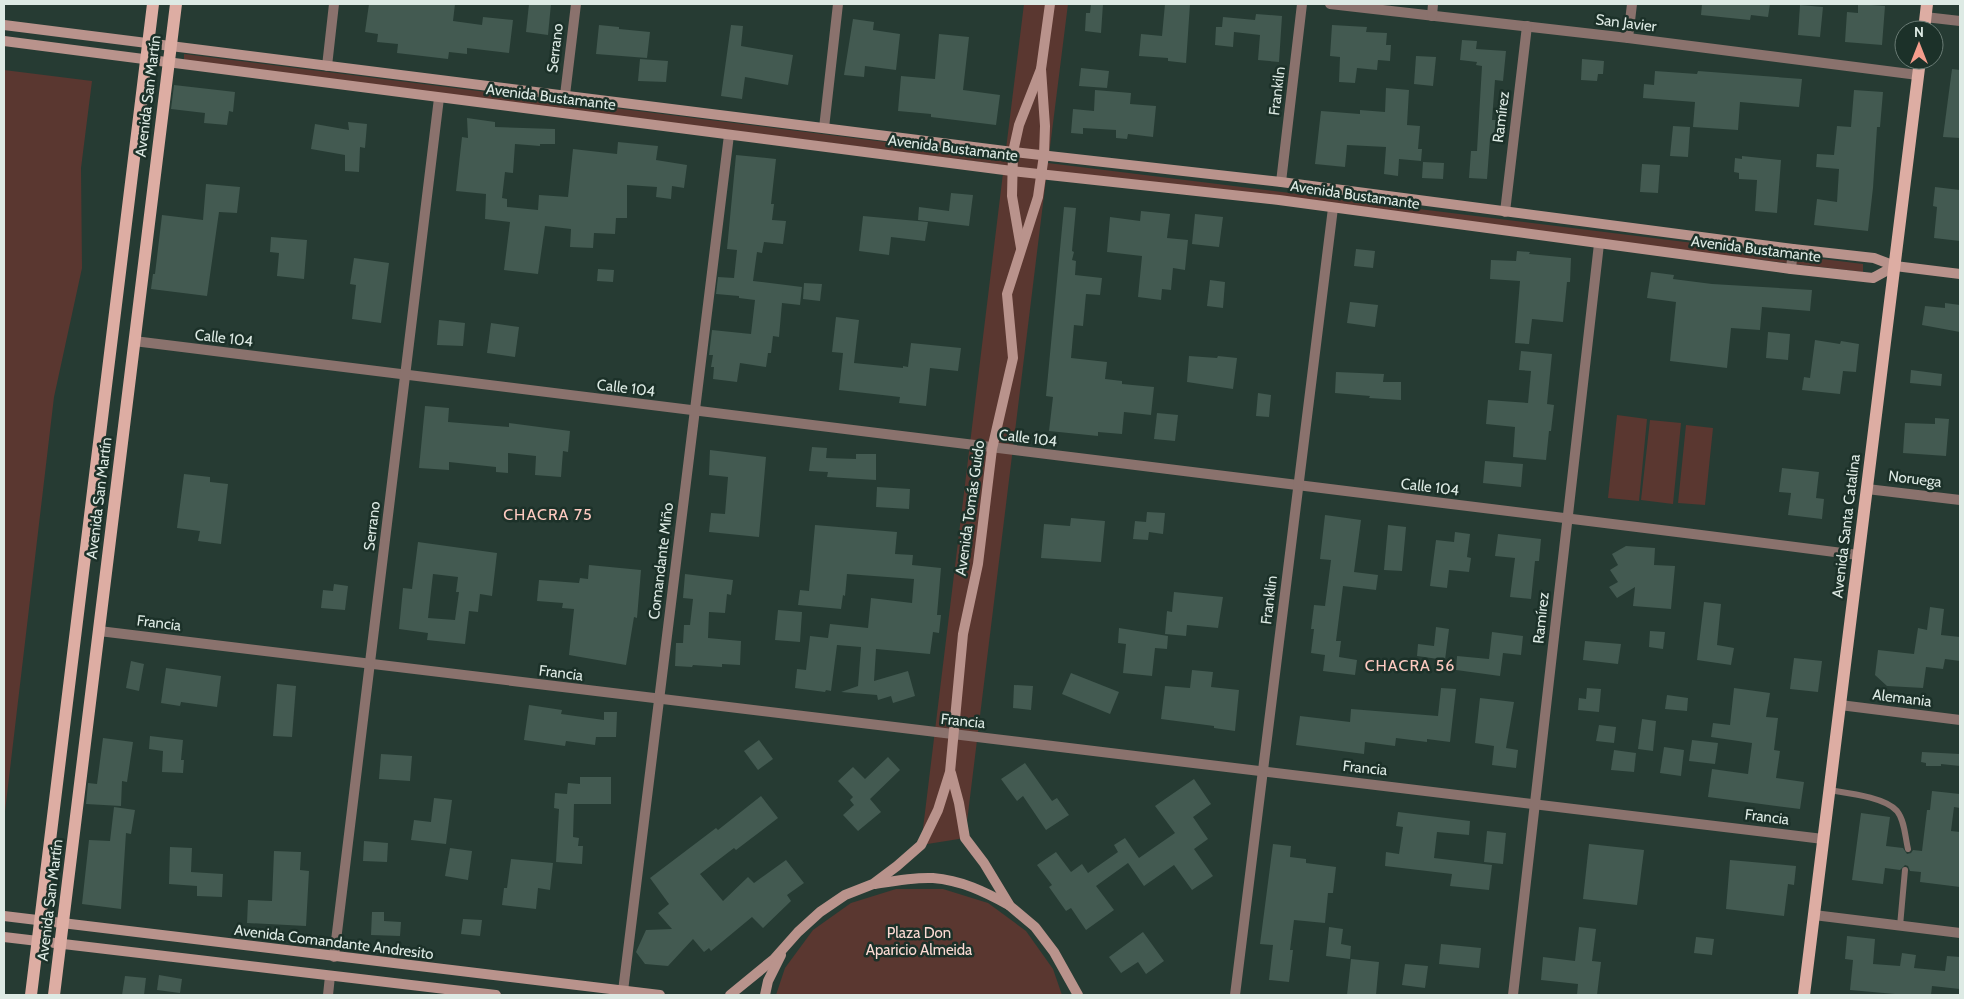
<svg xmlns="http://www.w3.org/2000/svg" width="1964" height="999" font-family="Cabin,sans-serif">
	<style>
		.green { fill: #5a3730 }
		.building { fill: #435a51; fill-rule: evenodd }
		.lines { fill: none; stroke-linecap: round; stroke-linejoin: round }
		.lane { stroke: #8a726d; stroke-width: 6 }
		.street { stroke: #8a726d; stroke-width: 10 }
		.secondary { stroke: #b9938c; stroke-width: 10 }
		.primary { stroke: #ddada3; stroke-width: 12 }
		.labels { text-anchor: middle; stroke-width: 5; stroke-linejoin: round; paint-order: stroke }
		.street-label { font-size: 15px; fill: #ddeae4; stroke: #1c3129 }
		.park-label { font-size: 15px; fill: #fcdad3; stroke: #1c3129 }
		.neighbourhood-label { font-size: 16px; letter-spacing: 1px; fill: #fdcac0; stroke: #1c3129 }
	</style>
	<rect width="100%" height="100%" fill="#263b33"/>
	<!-- green -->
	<g class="green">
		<polygon points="1024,4 1068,4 1048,163 1863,264 1863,272 1504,230 1047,171 965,838 921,845 1004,165 184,61 184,54 1005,157"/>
		<polygon points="4,70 92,81 81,168 82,268 54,397 4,820"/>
		<polygon points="1617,415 1647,419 1639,501 1608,498"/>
		<polygon points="1650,420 1681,423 1673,504 1641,500"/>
		<polygon points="1686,425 1713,428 1705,505 1678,503"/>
		<polygon points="896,889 943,889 988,903 1026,931 1053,969 1062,995 776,995 785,968 813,930 851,903"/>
	</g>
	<!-- building -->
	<g class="building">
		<polygon points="369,4 455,4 453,21 482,25 483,17 513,20 509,53 467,48 467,54 449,52 448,59 397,53 398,44 377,42 378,34 365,32"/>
		<polygon points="529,4 551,4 548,35 526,32"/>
		<polygon points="1091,4 1103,4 1101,33 1085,31 1086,13 1090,13"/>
		<polygon points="1165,4 1190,4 1186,63 1168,61 1168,58 1139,56 1141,34 1162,36"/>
		<polygon points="1702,4 1770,4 1768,17 1751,15 1750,20 1701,15"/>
		<polygon points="1858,4 1885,6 1882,45 1845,42 1847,12 1858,13"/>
		<polygon points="1800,5 1823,7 1820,37 1798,35"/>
		<polygon points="1256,14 1282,16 1279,62 1258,60 1260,35 1234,32 1233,47 1215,45 1216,27 1222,27 1223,17 1255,20"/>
		<polygon points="853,19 874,22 873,30 900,34 896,70 865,66 864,77 844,75"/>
		<polygon points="599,25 619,27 619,29 650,32 647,58 596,54"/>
		<polygon points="731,25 743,26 741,46 793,55 788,85 745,77 742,99 721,96"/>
		<polygon points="1332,25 1367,27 1366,32 1387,33 1386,45 1391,45 1390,61 1378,60 1377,70 1357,68 1355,83 1339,82 1340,57 1330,56"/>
		<polygon points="939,34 969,37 963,90 1000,95 996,125 931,117 931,114 898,111 901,76 935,79"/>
		<polygon points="1462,40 1477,41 1476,49 1506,51 1503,81 1495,80 1492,120 1496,120 1494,138 1490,138 1487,179 1469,178 1471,151 1477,151 1482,66 1476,65 1477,62 1460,60"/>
		<polygon points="1416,56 1436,57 1433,86 1414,84"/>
		<polygon points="640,59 668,61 666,82 638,81"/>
		<polygon points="1582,59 1604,61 1603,74 1598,74 1597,81 1581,80"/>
		<polygon points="1081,68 1109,71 1107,88 1079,86"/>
		<polygon points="1952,69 1960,70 1960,138 1943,137"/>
		<polygon points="1655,71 1697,74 1698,71 1802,79 1799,107 1740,102 1738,130 1693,127 1695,102 1643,98 1644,84 1654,85"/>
		<polygon points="174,85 235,92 233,112 229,111 227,125 204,123 205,113 171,109"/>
		<polygon points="1386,88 1409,90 1407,125 1420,126 1418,149 1422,149 1421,161 1399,159 1398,176 1384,174 1386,147 1347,145 1345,167 1315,164 1321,111 1360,114 1360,110 1385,112"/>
		<polygon points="1095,90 1131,93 1130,104 1156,106 1153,137 1128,134 1127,139 1116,138 1116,130 1083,128 1083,134 1071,133 1073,109 1094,111"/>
		<polygon points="1854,90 1883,92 1880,127 1877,127 1873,188 1868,231 1814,225 1817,199 1837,202 1839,169 1816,167 1817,154 1834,155 1837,126 1851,127"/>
		<polygon points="467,118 495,122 495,127 555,129 555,144 540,144 540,146 515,144 513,173 505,172 502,198 507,199 507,207 538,210 539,195 568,197 573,149 617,154 618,142 658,146 656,160 687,165 684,188 672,186 671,199 656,197 657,187 627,185 627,218 616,218 615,234 594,233 593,248 570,247 571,229 545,226 538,274 504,270 510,222 485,219 486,194 456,191 462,137 468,138"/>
		<polygon points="348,122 367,124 365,148 360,147 359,172 345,171 345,155 311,149 315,124 349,130"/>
		<polygon points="1673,126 1690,127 1688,157 1670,156"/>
		<polygon points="736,155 776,159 771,204 774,204 772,220 786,221 783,244 764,242 762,253 757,252 753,281 802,287 800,305 782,303 779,337 773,336 771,353 768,353 766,367 740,363 737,382 713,379 714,367 711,367 713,355 709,355 712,330 751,334 755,300 739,298 739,296 716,294 718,277 734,278 737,250 727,249"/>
		<polygon points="1742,156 1781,160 1777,213 1755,211 1757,180 1739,179 1739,173 1734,172 1735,158 1742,159"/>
		<polygon points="1423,162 1444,163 1443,179 1422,178"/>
		<polygon points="1642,164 1660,165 1658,193 1640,192"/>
		<polygon points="206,184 240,187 237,213 219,212 207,296 151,289 153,274 155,274 162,215 203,220"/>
		<polygon points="1935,187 1960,190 1960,241 1934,238 1937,207 1933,206"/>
		<polygon points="951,193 973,195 969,226 918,220 919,207 949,211"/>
		<polygon points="1064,207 1076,208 1072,251 1074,252 1072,260 1076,261 1075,275 1102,278 1100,295 1086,294 1083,326 1074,325 1071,358 1107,362 1105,379 1122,381 1122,384 1154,387 1151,415 1124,412 1122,434 1098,432 1098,436 1049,431 1053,397 1046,396"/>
		<polygon points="1141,211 1170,214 1167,238 1188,240 1185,270 1173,268 1171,290 1162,289 1161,300 1138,297 1142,256 1107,252 1110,217 1140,221"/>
		<polygon points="1195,214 1223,217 1219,247 1192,244"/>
		<polygon points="863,216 928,222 925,241 891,237 889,255 859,251"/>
		<polygon points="271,237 307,240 304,279 277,276 279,253 270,252"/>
		<polygon points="1356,249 1375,251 1373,268 1354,266"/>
		<polygon points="1517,251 1530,252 1529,254 1571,258 1570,282 1567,282 1563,322 1532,319 1529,344 1515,343 1520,281 1490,279 1491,260 1516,261"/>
		<polygon points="354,258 389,263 381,323 352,319 356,285 350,284"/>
		<polygon points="598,269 614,270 613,282 597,281"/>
		<polygon points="1651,272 1674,275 1673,279 1712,284 1812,290 1810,311 1762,307 1760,330 1731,328 1727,368 1670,361 1676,302 1647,298"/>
		<polygon points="1210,280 1225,282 1223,308 1207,306"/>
		<polygon points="804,283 822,284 820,301 803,299"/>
		<polygon points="1350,302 1378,305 1375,327 1347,323"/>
		<polygon points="1945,303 1960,305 1960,332 1922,325 1925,306 1945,308"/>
		<polygon points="836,317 859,320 854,363 903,368 903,366 908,367 911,343 961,348 958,371 930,368 926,406 899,403 900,397 839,390 843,353 832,352"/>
		<polygon points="439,320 465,323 463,346 437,345"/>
		<polygon points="491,323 519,327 515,357 487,353"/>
		<polygon points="1768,332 1790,334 1788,360 1766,358"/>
		<polygon points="1815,340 1840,344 1841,341 1859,344 1856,372 1843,371 1840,394 1802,390 1804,377 1810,378"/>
		<polygon points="1521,351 1552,354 1547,404 1554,405 1551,431 1549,431 1546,460 1513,457 1515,427 1486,424 1488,400 1528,403 1531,371 1519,370"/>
		<polygon points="1189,356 1217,358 1218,356 1237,358 1233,389 1187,382"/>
		<polygon points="1911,370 1942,374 1941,386 1910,383"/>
		<polygon points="1336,372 1384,374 1383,382 1401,382 1401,400 1369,398 1370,396 1335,393"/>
		<polygon points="1258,393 1271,395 1269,417 1256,416"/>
		<polygon points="425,406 449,408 448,422 509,427 509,423 570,431 568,452 563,451 561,477 535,475 536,456 508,453 508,473 496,472 496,467 449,462 449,470 419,468"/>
		<polygon points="1157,413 1178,415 1175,441 1154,439"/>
		<polygon points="1935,418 1949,419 1946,456 1903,453 1905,423 1935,424"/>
		<polygon points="812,447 827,448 826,458 856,459 856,454 876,454 876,480 827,477 828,472 809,471"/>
		<polygon points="710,450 766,457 759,537 709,532 711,513 725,514 728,477 709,475"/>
		<polygon points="1485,461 1523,464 1521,487 1483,483"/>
		<polygon points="1782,468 1819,472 1816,498 1824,499 1822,519 1788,515 1791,493 1779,492"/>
		<polygon points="184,474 210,477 210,482 228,484 221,544 198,541 200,531 177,528"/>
		<polygon points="877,487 910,489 909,509 876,507"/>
		<polygon points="1147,512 1165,513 1163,534 1149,532 1148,540 1133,539 1135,521 1146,522"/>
		<polygon points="1325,515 1361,520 1354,572 1378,575 1376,590 1343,586 1336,641 1341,641 1339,657 1357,660 1355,675 1323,671 1325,655 1311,653 1314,629 1311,629 1314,605 1325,606 1331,560 1320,559"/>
		<polygon points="1071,518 1105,521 1101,562 1041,558 1044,524 1070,526"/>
		<polygon points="815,525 897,532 895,554 913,555 912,565 941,568 937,615 941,615 939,633 933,632 930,654 876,649 874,681 908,671 915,696 893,703 891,696 878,700 877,695 841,692 858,686 861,647 837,645 831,691 826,690 825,692 795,688 797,669 806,670 810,636 828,638 830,624 868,628 871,598 912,603 914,579 847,574 845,596 843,595 841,609 798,605 800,590 809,591"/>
		<polygon points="1388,525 1406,527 1402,571 1384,570"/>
		<polygon points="1455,532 1470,534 1467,557 1471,558 1469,572 1449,570 1447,588 1430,586 1436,540 1454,542"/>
		<polygon points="1498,534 1541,539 1539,561 1535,561 1531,599 1510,597 1515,558 1495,556"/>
		<path d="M418,542L497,553L492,596L480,594L478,612L469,611L465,644L427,640L428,633L399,629L403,588L412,589ZM433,574L458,577L456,592H459L455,620L428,618Z"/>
		<polygon points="1626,546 1655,548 1654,565 1675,566 1671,609 1633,606 1635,587 1617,598 1609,587 1618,582 1610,570 1618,565 1612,554"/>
		<polygon points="589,565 641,570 637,618 634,617 626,665 569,655 574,609 562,608 563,603 537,601 539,580 579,583 580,578 588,579"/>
		<polygon points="685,574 733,580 731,595 727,594 725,613 709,612 708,638 741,641 740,665 722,664 722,667 693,665 692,667 675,666 676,643 683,643 684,625 690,625 693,599 683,598"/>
		<polygon points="334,584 348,586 345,610 321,608 323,590 333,591"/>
		<polygon points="1174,592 1223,597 1218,628 1187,625 1186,636 1165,634 1167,611 1172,612"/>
		<polygon points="1704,602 1721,604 1717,645 1734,648 1731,665 1697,660"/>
		<polygon points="1930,607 1944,609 1941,635 1960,637 1960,661 1945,659 1943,669 1926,667 1923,688 1887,686 1875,675 1878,650 1914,654 1918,628 1927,630"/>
		<polygon points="778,610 802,612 800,642 775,640"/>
		<polygon points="1436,627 1449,629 1445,660 1417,656 1418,644 1434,646"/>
		<polygon points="1119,628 1168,636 1167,649 1155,648 1152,676 1123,673 1126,644 1118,643"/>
		<polygon points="1650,631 1665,632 1663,649 1649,647"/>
		<polygon points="1492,632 1523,636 1521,655 1503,653 1500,676 1456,670 1457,656 1489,659"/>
		<polygon points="1585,641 1621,644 1618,664 1583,660"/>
		<polygon points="1794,658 1822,661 1818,692 1790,689"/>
		<polygon points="131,661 144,664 139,691 126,688"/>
		<polygon points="166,668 221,676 217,707 181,702 180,706 161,703"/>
		<polygon points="1192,670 1213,672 1211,687 1239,690 1235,731 1214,728 1214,726 1161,719 1165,686 1190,688"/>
		<polygon points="1071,673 1119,692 1110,714 1062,694"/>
		<polygon points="277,684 296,686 292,737 273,736"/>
		<polygon points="1014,685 1033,686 1031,710 1013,708"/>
		<polygon points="1441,688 1456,689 1450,742 1427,739 1427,742 1396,738 1395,746 1365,742 1364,754 1296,745 1300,716 1350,722 1351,709 1438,716"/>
		<polygon points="1587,688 1601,689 1599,712 1578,710 1579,698 1586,699"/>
		<polygon points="1734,688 1770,693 1766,717 1778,718 1774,750 1780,751 1776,778 1804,782 1800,809 1708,797 1712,769 1748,774 1752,743 1711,737 1713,723 1730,725"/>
		<polygon points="1667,695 1688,698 1687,711 1665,709"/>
		<polygon points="1480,698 1514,702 1506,748 1518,750 1516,768 1492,765 1494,746 1475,743"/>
		<polygon points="529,705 562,710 561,714 604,720 604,712 617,712 616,737 596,737 595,745 566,741 565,746 524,740"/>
		<polygon points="1642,719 1656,721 1653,751 1638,749"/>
		<polygon points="1599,725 1616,727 1614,743 1596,741"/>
		<polygon points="150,736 183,740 181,760 184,760 183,773 162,772 163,751 149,749"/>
		<polygon points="103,738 133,742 127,782 122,781 121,806 86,804 88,783 97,784"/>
		<polygon points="759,740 773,759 758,770 744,751"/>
		<polygon points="1692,740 1718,743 1715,764 1689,761"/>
		<polygon points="1664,747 1684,750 1681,776 1660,773"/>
		<polygon points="1614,750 1636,753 1634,772 1611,770"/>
		<polygon points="1922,752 1960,754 1960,766 1941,764 1941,766 1926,766 1926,763 1921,762"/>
		<polygon points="381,754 412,756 410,781 379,779"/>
		<polygon points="888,757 900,770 870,799 881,812 858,831 843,815 854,805 850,800 853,797 838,781 853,767 865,779"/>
		<polygon points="1025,763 1052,801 1057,798 1069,815 1046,830 1023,796 1017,801 1001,779"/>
		<polygon points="580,777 611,777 611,804 574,804 573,837 579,838 578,846 583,846 582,864 556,862 559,809 554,808 555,793 567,794 568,783 580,784"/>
		<polygon points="1194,779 1211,804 1193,817 1208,839 1194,849 1213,876 1192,890 1174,865 1144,886 1128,863 1096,886 1114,910 1086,930 1071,908 1066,911 1049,887 1052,885 1037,865 1056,852 1071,872 1082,864 1088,873 1118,852 1114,845 1125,838 1139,858 1175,833 1155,806"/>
		<polygon points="1932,791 1960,794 1960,808 1954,807 1951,831 1960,832 1960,887 1920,882 1921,872 1910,871 1908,866 1905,865 1900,870 1885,868 1883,884 1852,880 1861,813 1890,817 1886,846 1903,848 1907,854 1911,853 1913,850 1922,851 1927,810 1930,810"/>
		<polygon points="761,796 778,818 736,850 734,848 700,874 723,901 748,877 754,883 786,860 804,883 787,895 791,901 763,928 752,917 711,951 709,948 704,952 693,939 668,966 645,964 636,952 646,930 672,929 658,913 669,904 650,878 716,828 718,830"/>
		<polygon points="434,798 452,800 446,844 411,840 414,820 431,822"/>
		<polygon points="114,807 135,810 131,834 126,833 121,909 82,904 89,840 110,841"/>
		<polygon points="1398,812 1470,821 1469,835 1437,832 1434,858 1492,865 1489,890 1450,886 1452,874 1385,866 1386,852 1399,854 1403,827 1396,826"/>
		<polygon points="1487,831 1506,833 1503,864 1484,862"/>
		<polygon points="364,841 388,843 387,862 363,861"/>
		<polygon points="1273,844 1291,846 1290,857 1306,859 1306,863 1336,867 1333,893 1328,893 1325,923 1294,920 1290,950 1293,950 1289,982 1269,980 1273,945 1260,944"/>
		<polygon points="1589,844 1644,850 1637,905 1583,899"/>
		<polygon points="170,847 192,848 191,872 223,874 222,897 197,896 197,886 169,884"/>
		<polygon points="450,848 472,851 468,880 445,876"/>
		<polygon points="274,851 301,852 300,870 309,871 306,926 247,923 248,900 272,901"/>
		<polygon points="511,859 553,863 550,890 538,888 536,909 502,905 504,888 507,888"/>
		<polygon points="1730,860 1796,866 1794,885 1788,884 1784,916 1726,909"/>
		<polygon points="372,912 384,912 384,921 401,922 400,936 371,935"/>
		<polygon points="463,919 482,920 480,936 461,934"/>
		<polygon points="1329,927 1343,929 1341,944 1351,946 1350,959 1326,956"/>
		<polygon points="1579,927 1596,929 1592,961 1601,962 1597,995 1577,995 1578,984 1541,980 1543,957 1575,961"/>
		<polygon points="1143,932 1164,961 1146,974 1138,962 1121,973 1109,957"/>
		<polygon points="1847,936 1875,939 1873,964 1900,966 1902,953 1916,955 1914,968 1945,971 1947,956 1960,957 1960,989 1932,986 1931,995 1906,995 1850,990 1853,960 1845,959"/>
		<polygon points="1696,937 1714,939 1712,955 1694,953"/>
		<polygon points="1441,944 1481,948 1479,968 1439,964"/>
		<polygon points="1351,959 1379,962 1376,995 1347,995"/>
		<polygon points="1405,964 1428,966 1425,988 1402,985"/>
		<polygon points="159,975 182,979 180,993 157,990"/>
		<polygon points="125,976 146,978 144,995 122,995"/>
	</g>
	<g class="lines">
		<!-- lane -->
		<g class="lane">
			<path d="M1829,790C1847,793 1885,797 1897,811C1905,821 1905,837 1908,849"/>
			<polyline points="1900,926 1905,870"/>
		</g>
		<!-- street -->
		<g class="street">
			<polyline points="1330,4 1628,38 1918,75"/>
			<polyline points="1432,16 1433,4"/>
			<polyline points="1925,17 1960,21"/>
			<polyline points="1628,38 1632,4"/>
			<polyline points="327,66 334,4"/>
			<polyline points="565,95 576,4"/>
			<polyline points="824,128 838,4"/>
			<polyline points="1281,182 1302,4"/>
			<polyline points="1505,212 1527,26"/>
			<polyline points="1791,269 1793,249"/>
			<path d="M134,341C709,416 1284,481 1858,555"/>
			<polyline points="1867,489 1960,500"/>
			<path d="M99,631C673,703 1249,767 1823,839"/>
			<polyline points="1840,705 1960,720"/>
			<polyline points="1814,915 1960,933"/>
			<polyline points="334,957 439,98"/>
			<polyline points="623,991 729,135"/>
			<polyline points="328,995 330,976"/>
			<polyline points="1235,995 1333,208"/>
			<polyline points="1513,995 1599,244"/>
		</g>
		<!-- secondary -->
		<g class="secondary">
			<polyline points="4,25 1013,152 1281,182 1793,249 1874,258 1895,266 1960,274"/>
			<polyline points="4,41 1012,171 1279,200 1791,269 1873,278 1895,266"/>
			<polyline points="1021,248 1012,196 1013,152 1019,125 1041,69 1050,4"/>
			<polyline points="951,773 959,803 965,838 984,863 1010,906 1035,927 1054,952 1078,995"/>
			<path d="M875,884C893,881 914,877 933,878C961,880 985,892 1009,905"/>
			<polyline points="4,916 660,995"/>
			<polyline points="4,937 496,995"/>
			<polyline points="730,995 774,959 798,932 820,912 845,895 873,884 897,866 921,845 938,810 950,772 963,634 978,564 992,449 1013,358 1007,294 1038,197 1044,155 1045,126 1041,69"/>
			<polyline points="765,995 768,981 781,955"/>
		</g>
		<!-- primary -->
		<g class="primary">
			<polyline points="1924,30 1927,4"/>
			<polyline points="31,995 153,4"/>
			<polyline points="54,995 176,4"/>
			<polyline points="1804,995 1920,60"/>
		</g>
	</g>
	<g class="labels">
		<!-- street labels -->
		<g class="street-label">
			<text transform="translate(1626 23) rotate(7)" y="5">San Javier</text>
			<text transform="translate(555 48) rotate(-83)" y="5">Serrano</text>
			<text transform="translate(1277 91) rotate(-83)" y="5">Frankiln</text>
			<text transform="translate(148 96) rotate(-83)" y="5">Avenida San Martín</text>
			<text transform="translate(551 97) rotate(7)" y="5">Avenida Bustamante</text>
			<text transform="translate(1501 117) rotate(-83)" y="5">Ramírez</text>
			<text transform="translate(953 148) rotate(7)" y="5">Avenida Bustamante</text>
			<text transform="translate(1355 195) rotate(8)" y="5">Avenida Bustamante</text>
			<text transform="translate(1756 249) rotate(7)" y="5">Avenida Bustamante</text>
			<text transform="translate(224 338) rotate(7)" y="5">Calle 104</text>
			<text transform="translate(626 388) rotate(7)" y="5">Calle 104</text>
			<text transform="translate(1028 438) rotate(7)" y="5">Calle 104</text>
			<text transform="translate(1915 479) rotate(7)" y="5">Noruega</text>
			<text transform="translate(1430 487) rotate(7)" y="5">Calle 104</text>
			<text transform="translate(99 498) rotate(-83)" y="5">Avenida San Martín</text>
			<text transform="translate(970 508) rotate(-82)" y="5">Avenida Tomás Guido</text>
			<text transform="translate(372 526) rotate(-83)" y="5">Serrano</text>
			<text transform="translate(1846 526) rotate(-83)" y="5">Avenida Santa Catalina</text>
			<text transform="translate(661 561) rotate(-83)" y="5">Comandante Miño</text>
			<text transform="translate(1269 600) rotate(-83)" y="5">Franklin</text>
			<text transform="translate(1541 618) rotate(-84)" y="5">Ramírez</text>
			<text transform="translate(159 623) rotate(7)" y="5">Francia</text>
			<text transform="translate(561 673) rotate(7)" y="5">Francia</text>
			<text transform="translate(1902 698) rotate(7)" y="5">Alemania</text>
			<text transform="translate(963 721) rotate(6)" y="5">Francia</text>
			<text transform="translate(1365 768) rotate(6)" y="5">Francia</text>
			<text transform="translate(1767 817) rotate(7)" y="5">Francia</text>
			<text transform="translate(50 900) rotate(-83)" y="5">Avenida San Martín</text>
			<text transform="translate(334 942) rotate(7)" y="5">Avenida Comandante Andresito</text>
		</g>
		<!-- park labels -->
		<g class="park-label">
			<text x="919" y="938">Plaza Don<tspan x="919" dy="17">Aparicio Almeida</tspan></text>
		</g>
		<!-- neighbourhood labels -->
		<g class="neighbourhood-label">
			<text x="548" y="520">CHACRA 75</text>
			<text x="1410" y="671">CHACRA 56</text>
		</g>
	</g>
	<!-- border -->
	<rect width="1964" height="999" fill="none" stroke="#ddeae4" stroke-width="10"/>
	<!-- north arrow -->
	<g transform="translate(1919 45)"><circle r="24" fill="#1c3129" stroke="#697b74"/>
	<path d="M0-4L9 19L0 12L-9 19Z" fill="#f49d8c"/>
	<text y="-8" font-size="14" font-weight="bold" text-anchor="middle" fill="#ddeae4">N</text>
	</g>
</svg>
